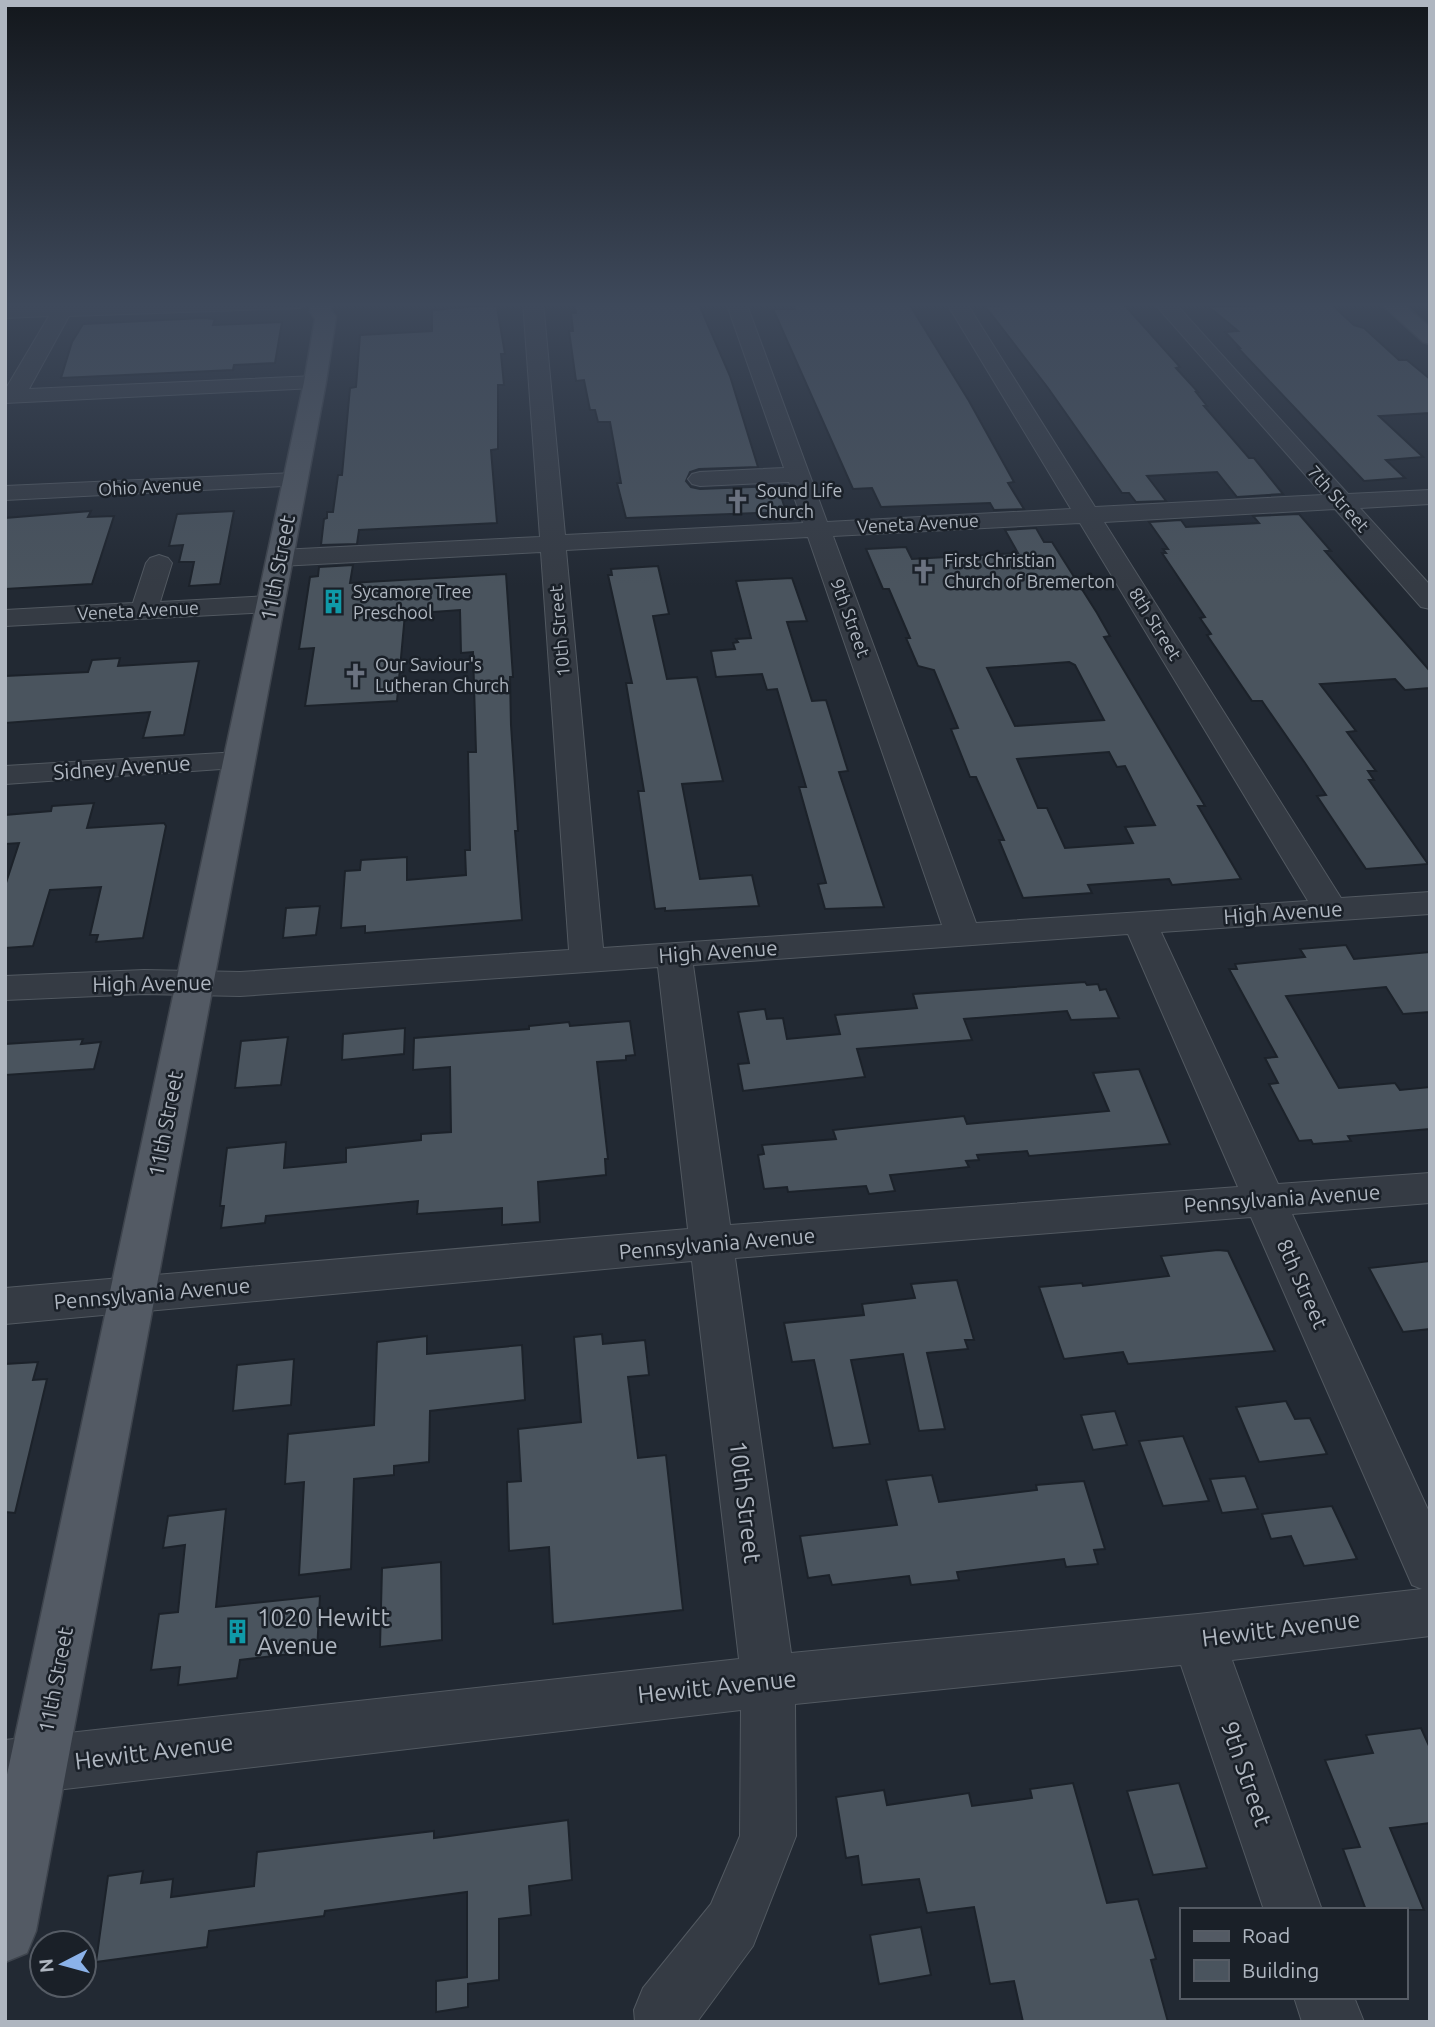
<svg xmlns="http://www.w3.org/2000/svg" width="1435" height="2027" font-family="Ubuntu,sans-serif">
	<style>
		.building { fill: #4a545e; stroke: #1c222a; stroke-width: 2; fill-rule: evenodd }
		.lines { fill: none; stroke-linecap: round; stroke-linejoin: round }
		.minor-casing { stroke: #525961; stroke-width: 2 }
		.major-casing { stroke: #3e444d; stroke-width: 3 }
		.minor { fill: #353b44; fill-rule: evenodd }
		.major { fill: #535a64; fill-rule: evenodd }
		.labels { text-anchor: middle; stroke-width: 5; stroke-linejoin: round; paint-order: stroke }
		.far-street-label { font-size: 18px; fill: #afb6c0; stroke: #1a2028 }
		.far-poi-label { font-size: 18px; fill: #afb6c0; stroke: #1a2028; text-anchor: start }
		.street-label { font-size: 21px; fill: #afb6c0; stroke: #1a2028 }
		.near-street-label { font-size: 24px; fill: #afb6c0; stroke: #1a2028 }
		.near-poi-label { font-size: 24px; fill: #afb6c0; stroke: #1a2028; text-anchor: start }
	</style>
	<rect width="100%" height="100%" fill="#222933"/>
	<!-- building -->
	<g class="building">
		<polygon points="619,302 698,302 730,376 758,467 699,469 690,472 686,481 691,487 700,489 778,486 786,512 626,518 617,483 621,483 610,422 598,422 595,410 590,410 584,380 576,381 569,331 573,331 571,313 576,313 574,304"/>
		<polygon points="793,302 908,302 969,401 1014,482 1008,483 1024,509 994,510 990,503 881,507 872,488 853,489 773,309 795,309"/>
		<polygon points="1072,302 1122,302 1180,367 1176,368 1198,392 1196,392 1207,406 1204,406 1249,458 1254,458 1283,494 1237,497 1217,472 1147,476 1166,501 1136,502 1129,493 1122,493 1048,388 985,306"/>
		<polygon points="1329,302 1354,325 1364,328 1399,360 1407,360 1430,379 1430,413 1379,416 1423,457 1386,460 1405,478 1364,481 1238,348 1240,348 1225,332 1238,331 1209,307"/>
		<polygon points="493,305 497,307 505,354 501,354 504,385 498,385 498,449 491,450 497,523 359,530 357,544 321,545 324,519 327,518 327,512 333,512 338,475 342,475 350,388 356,387 360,335 432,331 432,310"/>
		<polygon points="203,318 215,319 213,325 282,322 275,363 234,365 233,370 61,378 72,342 83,324"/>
		<polygon points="91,511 88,517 114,516 92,584 5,589 5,518"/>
		<polygon points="234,511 220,584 189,586 194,562 179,562 183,545 169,546 177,514"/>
		<polygon points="1299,514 1331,551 1325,551 1430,671 1430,688 1405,690 1395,679 1320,684 1356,731 1347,732 1376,771 1368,771 1374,780 1369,780 1428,864 1366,869 1317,796 1326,795 1305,763 1262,701 1252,701 1207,635 1211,634 1200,618 1205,617 1162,553 1166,553 1163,549 1168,549 1149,522 1181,520 1186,527 1259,523 1253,516"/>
		<path d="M1036,528L1044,542H1052L1097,613L1110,636L1104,637L1205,806H1198L1241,879L1172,885L1169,879L1088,885L1092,893L1023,898L999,840H1004L976,777H970L951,729L958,728L934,670L918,666L906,638H910L889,589H883L866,549L906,547L912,559L1018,553L1005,530ZM1069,662L1075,665L1104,720L1015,726L987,668ZM1109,752L1117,767L1125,766L1155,825L1125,827L1133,843L1065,848L1047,808H1038L1017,759Z"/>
		<polygon points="353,565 350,583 506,574 513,677 510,677 511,725 518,831 515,831 522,920 365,933 365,926 341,928 345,871 360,870 361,860 407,857 407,880 466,875 465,850 470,850 468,752 476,752 473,652 461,653 460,610 405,614 397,701 305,706 314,648 299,649 310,577 318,576 319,567"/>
		<polygon points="658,566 669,614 653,616 667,679 697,677 723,781 682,784 700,879 752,875 759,906 665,911 665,908 655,909 638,791 644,791 626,683 632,683 608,575 612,575 611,569"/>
		<polygon points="792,578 807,621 787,622 812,701 826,700 848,771 839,772 884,907 825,909 818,884 826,883 799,787 806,787 777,689 767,690 762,674 716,677 711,651 735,649 733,643 738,642 736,639 751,638 736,581"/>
		<polygon points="120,658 118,666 199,661 184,735 143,738 150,712 5,723 5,676 88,672 92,660"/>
		<polygon points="94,803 87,828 164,823 166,826 143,938 96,942 98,935 90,935 101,887 50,890 33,946 5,948 5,886 19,843 5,844 5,815 51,811 52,806"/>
		<polygon points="320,906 316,935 283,938 286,908"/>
		<polygon points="1346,945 1354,959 1430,952 1430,1012 1403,1014 1386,987 1286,996 1339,1088 1395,1083 1400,1090 1430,1087 1430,1129 1348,1136 1351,1141 1313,1144 1311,1140 1299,1141 1269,1084 1278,1083 1265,1058 1277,1057 1229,969 1237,969 1235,964 1305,957 1300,949"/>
		<polygon points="1085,982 1087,985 1098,984 1100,990 1106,989 1119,1018 1071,1020 1067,1011 964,1019 972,1040 857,1049 865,1077 743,1091 738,1064 749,1063 738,1012 765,1009 767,1019 783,1018 787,1039 840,1034 835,1015 917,1008 913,994"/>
		<polygon points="630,1021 635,1055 626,1056 626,1060 597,1062 608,1159 605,1159 606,1175 538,1182 540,1222 502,1225 502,1208 417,1214 418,1201 266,1216 265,1223 221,1228 224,1206 220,1206 227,1148 286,1142 284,1168 346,1162 346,1148 421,1140 421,1134 451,1132 450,1067 413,1070 414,1038 529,1029 529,1026 569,1022 570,1026"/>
		<polygon points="405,1028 404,1054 342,1060 343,1034"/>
		<polygon points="288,1037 281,1085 235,1088 241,1041"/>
		<polygon points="83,1039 81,1044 101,1042 94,1069 5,1075 5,1044"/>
		<polygon points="1139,1069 1170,1144 1029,1156 1027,1151 977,1155 979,1160 966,1161 969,1167 890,1175 895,1191 869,1194 866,1186 788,1192 787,1187 764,1189 758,1155 764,1154 762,1145 836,1139 833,1130 964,1116 967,1124 1109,1111 1093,1073"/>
		<polygon points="1218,1250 1228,1251 1275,1351 1128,1364 1123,1352 1064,1359 1039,1287 1082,1283 1083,1286 1169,1276 1161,1256"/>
		<polygon points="1430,1261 1430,1329 1403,1332 1369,1268"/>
		<polygon points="957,1280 974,1340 965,1340 968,1349 927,1353 945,1429 919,1431 903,1354 851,1360 870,1444 833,1448 814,1360 792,1362 784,1323 864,1315 862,1304 915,1298 911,1284"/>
		<polygon points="602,1334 603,1344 645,1340 649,1375 628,1377 638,1458 666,1455 683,1610 553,1624 549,1547 509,1551 507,1482 521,1481 518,1429 581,1422 574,1337"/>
		<polygon points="427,1336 427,1354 522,1345 525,1400 430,1411 429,1462 394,1466 394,1475 354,1479 351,1569 299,1575 304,1482 285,1484 288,1434 374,1425 377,1342"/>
		<polygon points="294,1359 291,1405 233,1411 237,1365"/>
		<polygon points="38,1362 33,1380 47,1379 15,1513 5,1512 5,1364"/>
		<polygon points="1286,1401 1295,1419 1310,1418 1327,1454 1259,1462 1236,1407"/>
		<polygon points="1115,1411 1127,1445 1093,1450 1081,1415"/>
		<polygon points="1183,1436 1209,1501 1163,1506 1139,1441"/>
		<polygon points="932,1475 939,1502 1037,1490 1036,1485 1084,1481 1105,1549 1094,1550 1098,1564 1066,1567 1064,1559 957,1572 959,1580 911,1585 909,1576 832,1585 829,1575 808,1578 800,1536 897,1525 886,1480"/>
		<polygon points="1245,1476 1258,1509 1222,1513 1210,1479"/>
		<polygon points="1332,1506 1357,1559 1304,1566 1291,1536 1271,1539 1262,1514"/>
		<polygon points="226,1509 216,1607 320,1596 317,1651 240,1660 237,1678 178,1685 180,1667 151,1670 159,1614 178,1612 185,1545 163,1548 168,1516"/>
		<polygon points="441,1562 442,1640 380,1647 382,1568"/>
		<polygon points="1421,1728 1430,1748 1430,1823 1390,1828 1424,1910 1366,1910 1343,1849 1360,1847 1325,1760 1373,1753 1366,1735"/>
		<polygon points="1073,1783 1107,1903 1138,1899 1156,1959 1151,1960 1168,2022 1023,2022 1014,1981 990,1984 974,1907 927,1913 919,1879 862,1885 858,1856 846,1858 836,1797 884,1790 887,1805 969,1793 972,1806 1032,1798 1030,1789"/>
		<polygon points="1179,1783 1207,1868 1153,1875 1127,1791"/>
		<polygon points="568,1820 572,1880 529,1886 531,1915 499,1919 499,1980 468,1984 468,2007 436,2012 436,1981 467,1977 467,1892 325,1911 324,1916 209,1931 207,1947 96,1962 108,1876 143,1871 141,1883 173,1879 171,1897 254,1886 257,1852 434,1831 434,1838"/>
		<polygon points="921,1927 931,1975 879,1984 870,1935"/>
	</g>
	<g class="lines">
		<defs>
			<g id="minor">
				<polygon points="127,302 310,302 300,308 69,316 29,389 315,376 326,382 315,388 5,403 5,390 49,316 5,318 5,306"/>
				<path d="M523,302H543L565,535L803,523L789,482L700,486L692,484L688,479L692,474L700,472L784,468L726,302H746L827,522L1071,509L946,302H966L1095,507L1323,495L1153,302H1174L1348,494L1430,490V504L1360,508L1430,585V609L1421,607L1335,509L1104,522L1341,898L1430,892V914L1161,932L1278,1184L1430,1173V1203L1292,1214L1430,1514V1636L1232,1660L1322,1910H1264L1181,1665L795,1704L796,1836L753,1946L697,2022H635L634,2010L643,1988L711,1904L740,1836L741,1710L5,1796V1740L739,1659L692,1261L5,1324V1288L688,1229L658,967L240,996L144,994L5,1000V976L144,970L240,972L569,950L541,552L280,566L271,563L267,558L271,553L280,550L540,537ZM1080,523L1308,901L976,923L833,536ZM808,537L942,925L603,948L566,550ZM1128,934L1238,1187L730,1225L693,965ZM1251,1217L1412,1585L1422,1589L1198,1614L791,1653L735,1258Z"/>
				<polygon points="295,473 303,475 307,480 303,485 5,500 5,486"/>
				<polygon points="159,555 168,558 172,563 160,602 270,596 279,598 283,604 279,610 270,612 5,626 5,610 133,603 146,563 150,558"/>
				<polygon points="239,752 250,755 254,761 250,767 5,784 5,766"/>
				<polygon points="1294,1997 1354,1997 1364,2022 1302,2022"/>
			</g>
			<g id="major">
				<polygon points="312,302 332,302 331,310 336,317 326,382 36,1931 27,1953 5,1962 5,1784 304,382 315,319 310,312"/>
				<polygon points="1379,302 1401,302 1430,327 1430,344 1423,342"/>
			</g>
		</defs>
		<!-- minor casing -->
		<use href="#minor" class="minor-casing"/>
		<!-- major casing -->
		<use href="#major" class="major-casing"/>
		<!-- minor -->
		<use href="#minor" class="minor"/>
		<!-- major -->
		<use href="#major" class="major"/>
	</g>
	<!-- sky -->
	<linearGradient id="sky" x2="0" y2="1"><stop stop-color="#13171c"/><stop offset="0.52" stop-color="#3e495b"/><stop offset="1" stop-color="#3e495b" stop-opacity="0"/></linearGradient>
	<rect width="1435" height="586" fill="url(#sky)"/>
	<!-- icons -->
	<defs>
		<symbol id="church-bare" viewBox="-9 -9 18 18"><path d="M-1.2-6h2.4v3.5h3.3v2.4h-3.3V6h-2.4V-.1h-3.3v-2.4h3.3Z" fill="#6b7280" stroke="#1a2028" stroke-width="2.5" paint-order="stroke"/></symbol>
		<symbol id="building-bare" viewBox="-9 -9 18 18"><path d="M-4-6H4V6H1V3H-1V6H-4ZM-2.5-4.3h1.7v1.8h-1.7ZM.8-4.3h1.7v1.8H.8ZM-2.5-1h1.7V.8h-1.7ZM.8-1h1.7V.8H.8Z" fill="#0f9aa8" stroke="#1a2028" stroke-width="2.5" paint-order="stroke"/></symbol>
	</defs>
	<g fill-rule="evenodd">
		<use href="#church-bare" x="720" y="484" width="35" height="35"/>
		<use href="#church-bare" x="906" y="554" width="35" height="35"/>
		<use href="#building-bare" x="316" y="584" width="35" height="35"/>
		<use href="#church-bare" x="338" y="658" width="35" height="35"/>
		<use href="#building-bare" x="220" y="1614" width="35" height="35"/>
	</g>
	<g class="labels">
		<!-- far-street labels -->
		<g class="far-street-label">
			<text transform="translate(150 487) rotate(-3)" y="6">Ohio Avenue</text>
			<text transform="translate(1338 499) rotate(48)" y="6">7th Street</text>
			<text transform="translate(918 524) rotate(-3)" y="6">Veneta Avenue</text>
			<text transform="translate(138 611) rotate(-3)" y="6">Veneta Avenue</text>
			<text transform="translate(850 618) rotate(70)" y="6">9th Street</text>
			<text transform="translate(1155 624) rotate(58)" y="6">8th Street</text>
			<text transform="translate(560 631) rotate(-95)" y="6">10th Street</text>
		</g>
		<!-- far-poi labels -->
		<g class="far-poi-label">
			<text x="757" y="497">Sound Life<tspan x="757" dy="21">Church</tspan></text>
			<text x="944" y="567">First Christian<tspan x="944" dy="21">Church of Bremerton</tspan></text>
			<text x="353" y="598">Sycamore Tree<tspan x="353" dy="21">Preschool</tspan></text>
			<text x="375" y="671">Our Saviour's<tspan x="375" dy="21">Lutheran Church</tspan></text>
		</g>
		<!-- street labels -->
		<g class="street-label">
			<text transform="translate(278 568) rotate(-79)" y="7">11th Street</text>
			<text transform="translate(122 768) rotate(-4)" y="7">Sidney Avenue</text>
			<text transform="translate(1283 913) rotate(-4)" y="7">High Avenue</text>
			<text transform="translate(718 952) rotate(-4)" y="7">High Avenue</text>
			<text transform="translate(152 984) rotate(-1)" y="7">High Avenue</text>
			<text transform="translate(166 1124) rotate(-79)" y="7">11th Street</text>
			<text transform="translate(1282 1199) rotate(-4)" y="7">Pennsylvania Avenue</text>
			<text transform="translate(717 1244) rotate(-5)" y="7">Pennsylvania Avenue</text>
			<text transform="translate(1302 1284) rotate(66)" y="7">8th Street</text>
			<text transform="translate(152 1294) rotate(-5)" y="7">Pennsylvania Avenue</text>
			<text transform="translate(56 1680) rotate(-79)" y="7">11th Street</text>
		</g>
		<!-- near-street labels -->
		<g class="near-street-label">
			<text transform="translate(745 1502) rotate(83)" y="8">10th Street</text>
			<text transform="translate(1281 1629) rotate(-7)" y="8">Hewitt Avenue</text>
			<text transform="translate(717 1687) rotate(-6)" y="8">Hewitt Avenue</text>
			<text transform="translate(154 1752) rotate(-7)" y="8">Hewitt Avenue</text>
			<text transform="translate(1246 1774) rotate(71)" y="8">9th Street</text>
		</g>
		<!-- near-poi labels -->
		<g class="near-poi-label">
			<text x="257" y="1626">1020 Hewitt<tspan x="257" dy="28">Avenue</tspan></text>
		</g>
	</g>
	<!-- border -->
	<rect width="1435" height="2027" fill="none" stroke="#afb6c0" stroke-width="14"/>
	<!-- legend -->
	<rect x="1180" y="1908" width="228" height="91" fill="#1a2028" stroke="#565c65" stroke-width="2"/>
	<rect x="1194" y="1931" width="35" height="10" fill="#535a64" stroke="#565c65" stroke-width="2"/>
	<text x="1242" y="1943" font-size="21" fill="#afb6c0">Road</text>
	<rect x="1194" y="1960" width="35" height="21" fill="#4a545e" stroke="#565c65" stroke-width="2"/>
	<text x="1242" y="1978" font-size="21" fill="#afb6c0">Building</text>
	<!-- north arrow -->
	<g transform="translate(63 1964) rotate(264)"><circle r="33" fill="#1a2028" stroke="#565c65" stroke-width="2"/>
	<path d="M0-5L12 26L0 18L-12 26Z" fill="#8bb2e9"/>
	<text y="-10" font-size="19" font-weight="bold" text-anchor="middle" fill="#afb6c0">N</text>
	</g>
</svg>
